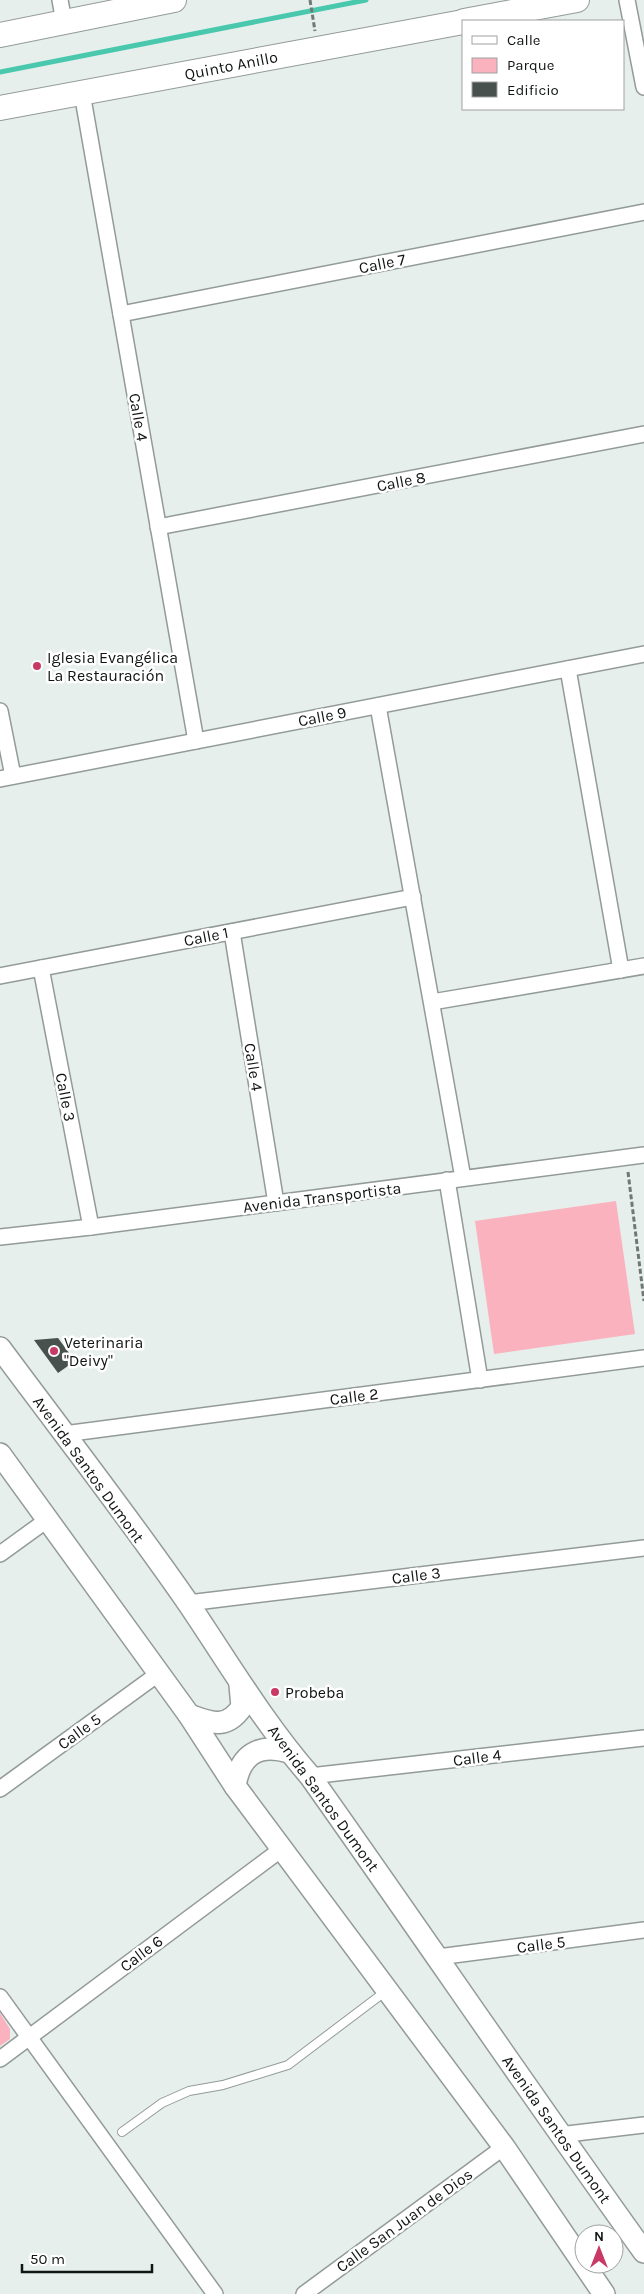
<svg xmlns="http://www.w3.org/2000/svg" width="644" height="2294" font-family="Karla,sans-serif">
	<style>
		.green { fill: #fbb2bf }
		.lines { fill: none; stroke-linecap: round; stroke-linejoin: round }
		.stream { stroke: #49c8ad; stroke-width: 5 }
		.building { fill: #49514e }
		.lane-casing { stroke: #939b99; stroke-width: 10 }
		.street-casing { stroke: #939b99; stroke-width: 18 }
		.secondary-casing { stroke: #939b99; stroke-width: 24 }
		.primary-casing { stroke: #939b99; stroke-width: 26 }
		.path { stroke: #717775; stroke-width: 3; stroke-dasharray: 5 2.5; stroke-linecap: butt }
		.lane { stroke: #fff; stroke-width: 8 }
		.street { stroke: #fff; stroke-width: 15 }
		.secondary { stroke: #fff; stroke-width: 21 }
		.primary { stroke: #fff; stroke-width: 24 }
		.poi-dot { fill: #c83a65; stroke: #fff; stroke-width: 2 }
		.labels { text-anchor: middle; stroke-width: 5; stroke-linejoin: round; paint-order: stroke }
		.street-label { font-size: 16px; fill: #101413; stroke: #fff }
		.poi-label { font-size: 16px; fill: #101413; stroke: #fff; text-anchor: start }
	</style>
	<rect width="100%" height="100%" fill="#e6efec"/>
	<!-- green -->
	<g class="green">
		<polygon points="616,1201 635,1334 494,1354 475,1221"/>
		<polygon points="0,2013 10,2029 10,2039 0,2046"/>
	</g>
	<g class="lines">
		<!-- stream -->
		<polyline class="stream" points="0,72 366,0"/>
	</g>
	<!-- building -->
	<polygon class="building" points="58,1338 75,1361 58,1373 34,1340"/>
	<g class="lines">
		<defs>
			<polyline id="lane" points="122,2132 162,2103 189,2091 223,2085 288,2065 386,1991"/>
			<g id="street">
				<polyline points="60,0 64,22"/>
				<polyline points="627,0 644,87"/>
				<polyline points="82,93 196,741"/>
				<polyline points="121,314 644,212"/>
				<polyline points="158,527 644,434"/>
				<polyline points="568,669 621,970"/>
				<polyline points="378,706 463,1178"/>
				<polyline points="0,711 13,776"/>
				<polyline points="0,779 644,654"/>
				<polyline points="232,932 276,1203"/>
				<polyline points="41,968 91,1227"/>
				<polyline points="0,976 413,897"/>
				<polyline points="432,1002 644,966"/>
				<polyline points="447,1180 480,1380"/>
				<polyline points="0,1237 91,1227 644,1155"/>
				<polyline points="64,1434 644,1358"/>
				<polyline points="0,1554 47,1520"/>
				<polyline points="188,1603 644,1548"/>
				<polyline points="310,1776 644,1738"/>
				<polyline points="0,1789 158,1674"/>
				<polyline points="438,1957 644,1930"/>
				<polyline points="0,1997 215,2294"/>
				<polyline points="0,2059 283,1848"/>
				<polyline points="559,2135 644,2125"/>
				<polyline points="304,2294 504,2147"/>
			</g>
			<g id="secondary">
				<path d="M0,1348C63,1433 128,1516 188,1603C228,1662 263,1722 310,1776C422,1934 531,2095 644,2252"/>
				<polyline points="0,1454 189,1715 235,1786 504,2147 604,2294"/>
				<path d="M189,1715C211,1723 226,1730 242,1707L240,1685"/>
				<path d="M235,1786C240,1755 258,1743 289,1752"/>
			</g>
			<g id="primary">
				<polyline points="464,21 577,0"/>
				<polyline points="0,35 174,0"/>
				<polyline points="0,108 463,22"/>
			</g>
		</defs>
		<!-- lane casing -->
		<use href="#lane" class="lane-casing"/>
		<!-- street casing -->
		<use href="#street" class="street-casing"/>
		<!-- secondary casing -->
		<use href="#secondary" class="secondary-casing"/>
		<!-- primary casing -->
		<use href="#primary" class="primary-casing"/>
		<!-- path -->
		<g class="path">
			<polyline points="310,0 315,31"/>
			<polyline points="628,1172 644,1301"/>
		</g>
		<!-- lane -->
		<use href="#lane" class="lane"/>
		<!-- street -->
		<use href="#street" class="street"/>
		<!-- secondary -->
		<use href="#secondary" class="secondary"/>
		<!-- primary -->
		<use href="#primary" class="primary"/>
	</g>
	<!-- markers -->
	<g class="poi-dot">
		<circle cx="37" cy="666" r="5"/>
		<circle cx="54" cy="1351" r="5"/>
		<circle cx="275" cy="1692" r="5"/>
	</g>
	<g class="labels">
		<!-- street labels -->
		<g class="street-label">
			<text transform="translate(231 65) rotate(-11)" y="6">Quinto Anillo</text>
			<text transform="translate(382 263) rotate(-11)" y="6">Calle 7</text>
			<text transform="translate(139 417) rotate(80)" y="6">Calle 4</text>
			<text transform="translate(401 481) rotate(-11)" y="6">Calle 8</text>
			<text transform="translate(322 716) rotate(-11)" y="6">Calle 9</text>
			<text transform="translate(206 936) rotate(-11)" y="6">Calle 1</text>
			<text transform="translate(254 1067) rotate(81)" y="6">Calle 4</text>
			<text transform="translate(66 1097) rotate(79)" y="6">Calle 3</text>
			<text transform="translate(322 1197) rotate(-7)" y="6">Avenida Transportista</text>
			<text transform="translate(354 1396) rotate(-7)" y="6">Calle 2</text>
			<text transform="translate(89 1469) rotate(54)" y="6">Avenida Santos Dumont</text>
			<text transform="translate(416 1575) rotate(-7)" y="6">Calle 3</text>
			<text transform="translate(79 1731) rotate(-36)" y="6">Calle 5</text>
			<text transform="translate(477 1757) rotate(-7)" y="6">Calle 4</text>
			<text transform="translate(324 1798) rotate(54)" y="6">Avenida Santos Dumont</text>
			<text transform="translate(541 1944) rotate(-7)" y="6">Calle 5</text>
			<text transform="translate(141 1953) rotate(-37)" y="6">Calle 6</text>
			<text transform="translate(557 2129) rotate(55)" y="6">Avenida Santos Dumont</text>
			<text transform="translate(404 2220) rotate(-36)" y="6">Calle San Juan de Dios</text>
		</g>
		<!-- poi labels -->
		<g class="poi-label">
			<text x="47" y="663">Iglesia Evangélica<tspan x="47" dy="18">La Restauración</tspan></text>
			<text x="64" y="1348">Veterinaria<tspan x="64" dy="18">"Deivy"</tspan></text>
			<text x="285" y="1698">Probeba</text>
		</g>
	</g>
	<!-- legend -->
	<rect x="462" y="20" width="162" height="90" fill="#ffffff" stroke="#9fa1a1"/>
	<rect x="472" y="36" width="25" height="8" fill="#ffffff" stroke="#9fa1a1"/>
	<text x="507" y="45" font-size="15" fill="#101413">Calle</text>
	<rect x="472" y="58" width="25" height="15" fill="#fbb2bf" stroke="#9fa1a1"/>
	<text x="507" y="70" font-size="15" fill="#101413">Parque</text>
	<rect x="472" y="82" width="25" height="15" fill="#49514e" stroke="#9fa1a1"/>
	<text x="507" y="95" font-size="15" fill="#101413">Edificio</text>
	<!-- north arrow -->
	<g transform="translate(599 2249)"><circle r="24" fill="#ffffff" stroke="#9fa1a1"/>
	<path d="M0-4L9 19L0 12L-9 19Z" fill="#c83a65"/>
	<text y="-8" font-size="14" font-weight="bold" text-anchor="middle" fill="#101413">N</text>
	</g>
	<!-- scale -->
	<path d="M22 2264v8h130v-8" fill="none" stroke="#101413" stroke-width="2.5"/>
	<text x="30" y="2264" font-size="15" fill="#101413" stroke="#ffffff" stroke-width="4" paint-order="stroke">50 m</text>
</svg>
